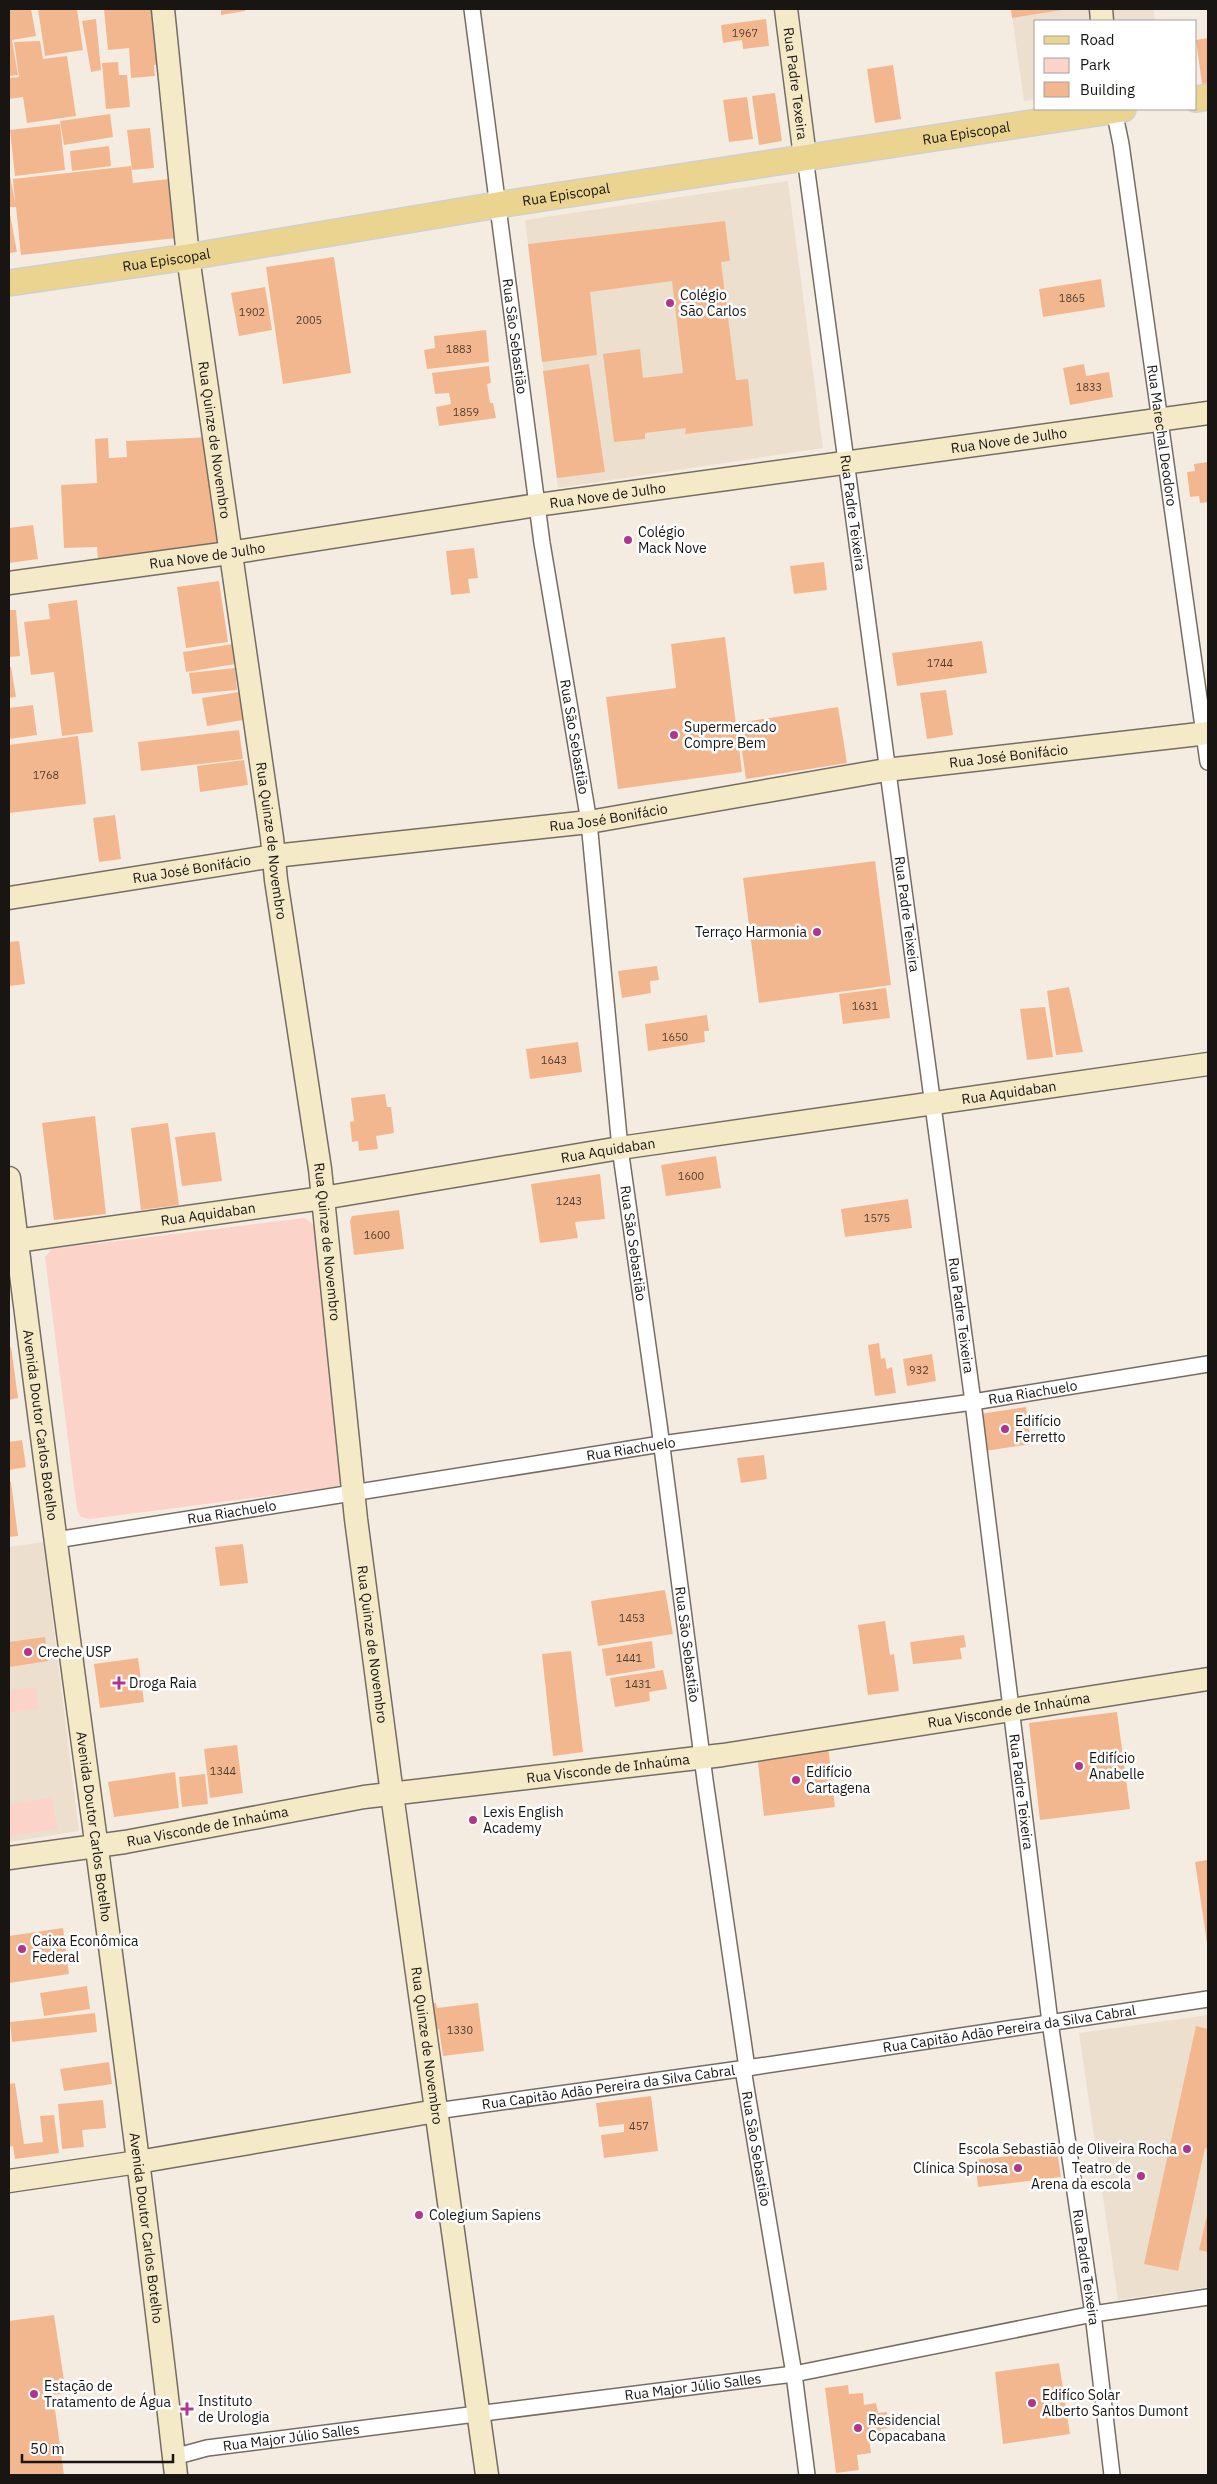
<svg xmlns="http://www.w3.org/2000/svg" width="1217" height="2484" font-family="'IBM Plex Sans',sans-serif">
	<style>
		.built { fill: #eddfce }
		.green { fill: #fbd3c8 }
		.building { fill: #f3b790 }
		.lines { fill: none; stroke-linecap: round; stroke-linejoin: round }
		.street-casing { stroke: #756d64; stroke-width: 18 }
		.secondary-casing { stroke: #756d64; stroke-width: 25 }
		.primary-casing { stroke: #d1d0d0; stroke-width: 28 }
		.street { stroke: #fff; stroke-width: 15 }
		.secondary { stroke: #f5eac7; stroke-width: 22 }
		.primary { stroke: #ebd48f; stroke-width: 25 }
		.poi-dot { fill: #af368a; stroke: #fff; stroke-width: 2 }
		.labels { text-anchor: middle; stroke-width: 5; stroke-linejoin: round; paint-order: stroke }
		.number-label { font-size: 11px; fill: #4f3e32 }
		.street-label { font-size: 14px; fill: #181512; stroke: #fff }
		.poi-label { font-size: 14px; fill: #181512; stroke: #fff; text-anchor: start }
	</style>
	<rect width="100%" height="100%" fill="#f5ece1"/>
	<!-- built -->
	<g class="built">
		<polygon points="1011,9 1153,9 1155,21 1036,21 1036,100 1024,101"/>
		<polygon points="788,181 823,448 558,488 525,220"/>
		<polygon points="43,1542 79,1831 9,1842 9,1547"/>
		<polygon points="1208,2015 1208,2287 1118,2300 1079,2033"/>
	</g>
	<!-- green -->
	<g class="green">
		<polygon points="305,1218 319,1229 347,1478 337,1487 90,1519 81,1517 77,1510 45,1257 52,1249"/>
		<polygon points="36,1687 39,1708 9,1713 9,1690"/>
		<polygon points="52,1797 57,1829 9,1836 9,1804"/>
	</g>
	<!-- building -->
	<g class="building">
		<polygon points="9,9 31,9 36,36 12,40 18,75 9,76"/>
		<polygon points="38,9 77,9 83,50 45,56"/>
		<polygon points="104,9 153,9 166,64 154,65 155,76 131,78 129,48 108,50"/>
		<polygon points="221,9 245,9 245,11 221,15"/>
		<polygon points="1011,9 1062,9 1062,10 1012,18"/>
		<polygon points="96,19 101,70 91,72 82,21"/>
		<polygon points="766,19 769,46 743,49 742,40 723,43 721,25"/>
		<polygon points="1208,38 1208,84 1202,84 1196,40"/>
		<polygon points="40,41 43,59 67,56 76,116 27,123 23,97 9,99 9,78 19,77 14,42"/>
		<polygon points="118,62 119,75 127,75 130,107 106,109 102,63"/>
		<polygon points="893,65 901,119 875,123 867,69"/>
		<polygon points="775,93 782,141 759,145 752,96"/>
		<polygon points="747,97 753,139 729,142 723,100"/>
		<polygon points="110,114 113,137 64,145 60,121"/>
		<polygon points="60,124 65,170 15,176 10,130"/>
		<polygon points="150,128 154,168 132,170 127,130"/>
		<polygon points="109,146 111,166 72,171 70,151"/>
		<polygon points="131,166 133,183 169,179 176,238 21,255 16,207 9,207 9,170 15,203 13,179"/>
		<polygon points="9,209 17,252 9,253"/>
		<polygon points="725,221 730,261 721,262 736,380 748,379 753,426 685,434 686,428 645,433 645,439 614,442 603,354 640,349 643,378 683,373 672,281 590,292 597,355 542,362 528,244"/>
		<polygon points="334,257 351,373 283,384 266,267"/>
		<polygon points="1101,279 1105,307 1043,317 1039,289"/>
		<polygon points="265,287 272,330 239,336 231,293"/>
		<polygon points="486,330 489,362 427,369 424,350 435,348 434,336"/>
		<polygon points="589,364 605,472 557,478 543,371"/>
		<polygon points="1084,364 1086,376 1109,372 1113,397 1070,405 1063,368"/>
		<polygon points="489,366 491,383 487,384 490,403 493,403 496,418 439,426 436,407 451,404 449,393 435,394 432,373"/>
		<polygon points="212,437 220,550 98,560 97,547 64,548 61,485 97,483 95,439 108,438 109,458 127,457 126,441"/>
		<polygon points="1208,462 1208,502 1200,503 1199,496 1190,497 1187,472 1195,471 1194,464"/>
		<polygon points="33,525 38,559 9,563 9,528"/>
		<polygon points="474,548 478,578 468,579 470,593 451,595 446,551"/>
		<polygon points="824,562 827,590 794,594 790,566"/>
		<polygon points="219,581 228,642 186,648 177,587"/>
		<polygon points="77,600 93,732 62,736 54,672 31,675 24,622 50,619 48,604"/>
		<polygon points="9,610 16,610 20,656 9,657"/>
		<polygon points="725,637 742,772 618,789 606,697 676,688 671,644"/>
		<polygon points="982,641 987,673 897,686 892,653"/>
		<polygon points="233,644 236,664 186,672 183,652"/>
		<polygon points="9,667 11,667 16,697 9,698"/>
		<polygon points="235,668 237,690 192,694 189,673"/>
		<polygon points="946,690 953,735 927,739 920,693"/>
		<polygon points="239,692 243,720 207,726 202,698"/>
		<polygon points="33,705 37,735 9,739 9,708"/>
		<polygon points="838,707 847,763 746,779 738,723"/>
		<polygon points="239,730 243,759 141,771 138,742"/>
		<polygon points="78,736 86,804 9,813 9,745"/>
		<polygon points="244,760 248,785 200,792 197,766"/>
		<polygon points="115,815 121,859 99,862 93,818"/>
		<polygon points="875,861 891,985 759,1003 743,878"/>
		<polygon points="19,941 25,984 9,986 9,942"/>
		<polygon points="657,966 659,980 650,981 651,993 622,998 618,971"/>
		<polygon points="1069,987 1083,1052 1056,1055 1047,991"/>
		<polygon points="886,988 890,1018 843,1024 839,994"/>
		<polygon points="1045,1007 1053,1057 1027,1060 1020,1009"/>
		<polygon points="707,1015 709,1031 704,1031 705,1042 648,1051 645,1024"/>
		<polygon points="578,1042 582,1072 530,1079 526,1049"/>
		<polygon points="385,1094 387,1107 391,1107 394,1133 376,1136 378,1149 359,1151 358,1141 352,1142 350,1122 354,1121 351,1098"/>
		<polygon points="95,1116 106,1214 54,1220 42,1123"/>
		<polygon points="168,1123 179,1205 141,1210 131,1128"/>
		<polygon points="215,1132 222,1181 182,1186 175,1137"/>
		<polygon points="716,1156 721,1188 666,1196 661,1165"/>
		<polygon points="600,1174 605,1219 575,1222 578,1238 540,1243 531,1184"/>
		<polygon points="908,1199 912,1228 845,1237 841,1209"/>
		<polygon points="399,1210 404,1249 354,1255 350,1221 352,1216"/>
		<polygon points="879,1343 881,1359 885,1358 887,1369 892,1367 896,1393 875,1396 868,1345"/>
		<polygon points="11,1347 18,1398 9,1400 9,1348"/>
		<polygon points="932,1354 936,1381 907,1386 903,1359"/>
		<polygon points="1026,1407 1031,1444 985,1451 980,1414"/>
		<polygon points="22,1440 26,1467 9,1470 9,1442"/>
		<polygon points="764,1455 767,1479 741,1483 737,1458"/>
		<polygon points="9,1482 11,1482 18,1536 9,1537"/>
		<polygon points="243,1544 248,1583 220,1586 215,1547"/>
		<polygon points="665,1590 673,1634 598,1646 591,1601"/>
		<polygon points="885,1621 890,1655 894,1654 899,1691 868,1695 858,1625"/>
		<polygon points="964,1635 966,1647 960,1648 962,1659 913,1664 910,1642"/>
		<polygon points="45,1637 48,1661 9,1667 9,1642"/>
		<polygon points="652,1641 655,1668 606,1676 602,1649"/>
		<polygon points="571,1651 583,1752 553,1756 542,1654"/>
		<polygon points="138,1658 144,1702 100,1708 94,1664"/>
		<polygon points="663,1670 667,1689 649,1692 650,1701 615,1707 610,1678"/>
		<polygon points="1117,1712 1130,1809 1040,1820 1029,1723"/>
		<polygon points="237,1745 243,1793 210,1798 204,1749"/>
		<polygon points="828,1745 835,1807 764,1816 757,1754"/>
		<polygon points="175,1772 179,1808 114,1817 108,1782"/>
		<polygon points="205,1774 208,1804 182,1807 179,1777"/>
		<polygon points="1208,1860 1208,1943 1207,1943 1195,1862"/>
		<polygon points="63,1928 69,1974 9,1983 9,1936"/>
		<polygon points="87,1986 90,2009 44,2016 40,1993"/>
		<polygon points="431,2003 436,2003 437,2008 478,2003 484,2051 443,2056 439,2029 434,2030"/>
		<polygon points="95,2013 97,2032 12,2042 10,2022"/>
		<polygon points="1196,2026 1208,2029 1208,2149 1205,2148 1178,2271 1144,2264"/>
		<polygon points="109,2062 112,2084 64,2091 60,2069"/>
		<polygon points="15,2083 24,2144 43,2142 40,2116 54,2115 59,2153 15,2159 13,2146 9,2147 9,2084"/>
		<polygon points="651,2096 658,2151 604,2158 601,2135 624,2132 624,2124 599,2127 596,2103"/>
		<polygon points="103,2100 106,2128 82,2130 84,2147 62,2149 58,2104"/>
		<polygon points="1057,2150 1061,2177 978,2187 975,2160"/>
		<polygon points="1208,2211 1208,2252 1199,2250"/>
		<polygon points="54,2315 66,2393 53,2395 64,2475 9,2475 9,2321"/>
		<polygon points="1059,2363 1070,2434 1003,2444 995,2372"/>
		<polygon points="848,2385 849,2394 863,2393 864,2405 876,2403 878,2413 887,2412 889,2428 881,2429 882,2437 869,2439 871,2453 857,2455 859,2470 836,2473 825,2388"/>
	</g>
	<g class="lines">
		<defs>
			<g id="street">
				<path id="s1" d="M472,9L542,543L589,822L620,1148L659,1424L705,1780L747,2068L744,2075L794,2374L807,2475"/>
				<path id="s2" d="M1114,110L1121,144L1208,762"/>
				<path id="s3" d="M805,157L973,1402L1050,2022L1093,2314L1112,2475"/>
				<path id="s4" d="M56,1540L661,1444L973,1402L1208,1364"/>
				<path id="s5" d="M436,2111L747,2068L1208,1999"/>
				<path id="s6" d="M174,2457L207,2448L794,2374L1093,2314L1208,2297"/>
			</g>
			<g id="secondary">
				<path id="s7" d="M163,9L188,257L272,838L276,880L320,1169L356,1519L392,1794L487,2475"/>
				<path id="s8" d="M786,9L805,157"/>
				<polyline points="1101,9 1102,21"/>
				<path id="s9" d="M9,583L229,553L537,505L1208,413"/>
				<path id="s10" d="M9,898L274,856L589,822L886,770L1208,733"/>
				<path id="s11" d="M9,1178C62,1611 127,2042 176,2475"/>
				<path id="s12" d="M9,1242L323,1198L620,1148L1208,1064"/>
				<path id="s13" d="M9,1858L125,1842L364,1797L723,1755L1208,1679"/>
				<polyline points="9,2181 138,2162 436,2111"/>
			</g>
			<g id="primary">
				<polyline points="1196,99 1208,97"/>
				<path id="s14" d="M9,283L188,257L497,205L1123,109"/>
			</g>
		</defs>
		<!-- street casing -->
		<use href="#street" class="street-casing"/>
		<!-- secondary casing -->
		<use href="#secondary" class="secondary-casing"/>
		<!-- primary casing -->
		<use href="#primary" class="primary-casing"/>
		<!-- street -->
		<use href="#street" class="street"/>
		<!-- secondary -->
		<use href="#secondary" class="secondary"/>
		<!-- primary -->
		<use href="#primary" class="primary"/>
	</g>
	<!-- markers -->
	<g class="poi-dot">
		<circle cx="670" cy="303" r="5"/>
		<circle cx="628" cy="540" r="5"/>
		<circle cx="674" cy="735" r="5"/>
		<circle cx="817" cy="932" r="5"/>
		<circle cx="1005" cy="1429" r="5"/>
		<circle cx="28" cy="1652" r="5"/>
		<path d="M116.5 1675.5h5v5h5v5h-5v5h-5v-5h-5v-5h5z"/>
		<circle cx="1079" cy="1766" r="5"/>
		<circle cx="796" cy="1780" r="5"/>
		<circle cx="473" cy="1820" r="5"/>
		<circle cx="22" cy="1949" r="5"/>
		<circle cx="1187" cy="2149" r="5"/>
		<circle cx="1018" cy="2168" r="5"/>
		<circle cx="1141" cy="2176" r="5"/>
		<circle cx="419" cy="2215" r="5"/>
		<circle cx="34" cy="2394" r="5"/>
		<circle cx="1032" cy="2403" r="5"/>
		<path d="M184.5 2401.5h5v5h5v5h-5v5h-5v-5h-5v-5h5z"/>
		<circle cx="858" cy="2428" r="5"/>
	</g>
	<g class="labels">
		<!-- number labels -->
		<g class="number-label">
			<text x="745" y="37">1967</text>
			<text x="1072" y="302">1865</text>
			<text x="252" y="316">1902</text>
			<text x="309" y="324">2005</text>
			<text x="459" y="353">1883</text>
			<text x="1089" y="391">1833</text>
			<text x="466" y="416">1859</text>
			<text x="940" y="667">1744</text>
			<text x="46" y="779">1768</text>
			<text x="865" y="1010">1631</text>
			<text x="675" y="1041">1650</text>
			<text x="554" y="1064">1643</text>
			<text x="691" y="1180">1600</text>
			<text x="569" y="1205">1243</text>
			<text x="877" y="1222">1575</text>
			<text x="377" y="1239">1600</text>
			<text x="919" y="1374">932</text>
			<text x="632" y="1622">1453</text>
			<text x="629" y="1662">1441</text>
			<text x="638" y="1688">1431</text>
			<text x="223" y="1775">1344</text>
			<text x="460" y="2034">1330</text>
			<text x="639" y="2130">457</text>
		</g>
		<!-- street labels -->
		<g class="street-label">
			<text dy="5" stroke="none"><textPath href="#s8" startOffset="75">Rua Padre Texeira</textPath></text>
			<text dy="5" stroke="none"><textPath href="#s14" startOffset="969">Rua Episcopal</textPath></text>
			<text dy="5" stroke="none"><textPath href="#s14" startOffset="564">Rua Episcopal</textPath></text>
			<text dy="5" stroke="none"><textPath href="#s14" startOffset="159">Rua Episcopal</textPath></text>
			<text dy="5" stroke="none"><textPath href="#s1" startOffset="330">Rua São Sebastião</textPath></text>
			<text dy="5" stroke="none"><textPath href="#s2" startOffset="329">Rua Marechal Deodoro</textPath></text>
			<text dy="5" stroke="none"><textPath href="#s7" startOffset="434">Rua Quinze de Novembro</textPath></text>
			<text dy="5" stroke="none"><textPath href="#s9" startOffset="1010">Rua Nove de Julho</textPath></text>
			<text dy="5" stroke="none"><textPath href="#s9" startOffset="605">Rua Nove de Julho</textPath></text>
			<text dy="5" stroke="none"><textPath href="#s3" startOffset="359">Rua Padre Teixeira</textPath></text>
			<text dy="5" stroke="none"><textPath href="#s9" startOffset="200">Rua Nove de Julho</textPath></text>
			<text dy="5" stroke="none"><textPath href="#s1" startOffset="735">Rua São Sebastião</textPath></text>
			<text dy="5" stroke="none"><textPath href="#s10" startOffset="1010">Rua José Bonifácio</textPath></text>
			<text dy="5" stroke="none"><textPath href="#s10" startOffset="605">Rua José Bonifácio</textPath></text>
			<text dy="5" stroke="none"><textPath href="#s7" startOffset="839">Rua Quinze de Novembro</textPath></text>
			<text dy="5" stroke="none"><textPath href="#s10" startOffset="185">Rua José Bonifácio</textPath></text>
			<text dy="5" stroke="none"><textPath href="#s3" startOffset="764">Rua Padre Teixeira</textPath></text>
			<text dy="5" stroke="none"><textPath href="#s12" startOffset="1011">Rua Aquidaban</textPath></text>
			<text dy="5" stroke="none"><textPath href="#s12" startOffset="606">Rua Aquidaban</textPath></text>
			<text dy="5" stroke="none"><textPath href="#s12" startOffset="201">Rua Aquidaban</textPath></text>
			<text dy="5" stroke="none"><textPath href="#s7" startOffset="1244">Rua Quinze de Novembro</textPath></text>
			<text dy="5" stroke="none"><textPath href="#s1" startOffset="1245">Rua São Sebastião</textPath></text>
			<text dy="5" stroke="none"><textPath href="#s3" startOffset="1169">Rua Padre Teixeira</textPath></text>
			<text dy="5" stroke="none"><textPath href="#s4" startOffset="988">Rua Riachuelo</textPath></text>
			<text dy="5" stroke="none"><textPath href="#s11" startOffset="249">Avenida Doutor Carlos Botelho</textPath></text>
			<text dy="5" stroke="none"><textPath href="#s4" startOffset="582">Rua Riachuelo</textPath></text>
			<text dy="5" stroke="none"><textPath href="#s4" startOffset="178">Rua Riachuelo</textPath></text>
			<text dy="5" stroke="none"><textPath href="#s7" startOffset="1649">Rua Quinze de Novembro</textPath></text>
			<text dy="5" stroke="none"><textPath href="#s1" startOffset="1650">Rua São Sebastião</textPath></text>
			<text dy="5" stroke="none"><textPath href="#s13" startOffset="1011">Rua Visconde de Inhaúma</textPath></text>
			<text dy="5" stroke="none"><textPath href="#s13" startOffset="606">Rua Visconde de Inhaúma</textPath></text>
			<text dy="5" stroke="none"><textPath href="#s3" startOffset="1649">Rua Padre Teixeira</textPath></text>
			<text dy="5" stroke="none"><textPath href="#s11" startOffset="654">Avenida Doutor Carlos Botelho</textPath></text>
			<text dy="5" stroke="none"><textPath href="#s13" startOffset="201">Rua Visconde de Inhaúma</textPath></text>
			<text dy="5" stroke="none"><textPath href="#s5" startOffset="579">Rua Capitão Adão Pereira da Silva Cabral</textPath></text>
			<text dy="5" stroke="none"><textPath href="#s7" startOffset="2054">Rua Quinze de Novembro</textPath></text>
			<text dy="5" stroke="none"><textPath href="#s5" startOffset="174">Rua Capitão Adão Pereira da Silva Cabral</textPath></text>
			<text dy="5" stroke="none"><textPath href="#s1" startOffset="2160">Rua São Sebastião</textPath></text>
			<text dy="5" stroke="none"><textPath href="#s11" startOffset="1059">Avenida Doutor Carlos Botelho</textPath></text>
			<text dy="5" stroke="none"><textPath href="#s3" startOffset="2129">Rua Padre Teixeira</textPath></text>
			<text dy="5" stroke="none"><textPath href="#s6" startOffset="524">Rua Major Júlio Salles</textPath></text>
			<text dy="5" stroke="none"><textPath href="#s6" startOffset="119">Rua Major Júlio Salles</textPath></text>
		</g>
		<!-- poi labels -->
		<g class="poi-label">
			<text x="680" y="300">Colégio<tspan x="680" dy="16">São Carlos</tspan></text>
			<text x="638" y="537">Colégio<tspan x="638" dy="16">Mack Nove</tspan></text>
			<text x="684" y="732">Supermercado<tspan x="684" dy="16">Compre Bem</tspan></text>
			<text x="807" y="937" text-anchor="end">Terraço Harmonia</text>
			<text x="1015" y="1426">Edifício<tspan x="1015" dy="16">Ferretto</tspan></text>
			<text x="38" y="1657">Creche USP</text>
			<text x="129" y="1688">Droga Raia</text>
			<text x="1089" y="1763">Edifício<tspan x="1089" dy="16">Anabelle</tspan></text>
			<text x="806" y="1777">Edifício<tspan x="806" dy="16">Cartagena</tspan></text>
			<text x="483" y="1817">Lexis English<tspan x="483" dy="16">Academy</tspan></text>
			<text x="32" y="1946">Caixa Econômica<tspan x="32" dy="16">Federal</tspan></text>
			<text x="1177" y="2154" text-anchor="end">Escola Sebastião de Oliveira Rocha</text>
			<text x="1008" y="2173" text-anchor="end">Clínica Spinosa</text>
			<text x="1131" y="2173" text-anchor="end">Teatro de<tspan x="1131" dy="16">Arena da escola</tspan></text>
			<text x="429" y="2220">Colegium Sapiens</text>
			<text x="44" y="2391">Estação de<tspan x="44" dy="16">Tratamento de Água</tspan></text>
			<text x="1042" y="2400">Edifíco Solar<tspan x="1042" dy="16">Alberto Santos Dumont</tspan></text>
			<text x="198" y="2406">Instituto<tspan x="198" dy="16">de Urologia</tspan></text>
			<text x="868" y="2425">Residencial<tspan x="868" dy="16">Copacabana</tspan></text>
		</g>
	</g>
	<!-- border -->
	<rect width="1217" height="2484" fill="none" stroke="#181512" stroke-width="20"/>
	<!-- legend -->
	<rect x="1034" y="20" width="162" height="90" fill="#ffffff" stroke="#a3a1a0"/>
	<rect x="1044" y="36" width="25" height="8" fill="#ebd48f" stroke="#a3a1a0"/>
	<text x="1080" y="45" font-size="15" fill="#181512">Road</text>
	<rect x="1044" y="58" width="25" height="15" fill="#fbd3c8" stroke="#a3a1a0"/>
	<text x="1080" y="70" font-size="15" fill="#181512">Park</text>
	<rect x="1044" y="82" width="25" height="15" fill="#f3b790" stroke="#a3a1a0"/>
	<text x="1080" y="95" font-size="15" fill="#181512">Building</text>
	<!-- scale -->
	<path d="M22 2454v8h151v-8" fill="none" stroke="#181512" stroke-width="2.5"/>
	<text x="30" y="2454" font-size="15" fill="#181512" stroke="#ffffff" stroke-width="4" paint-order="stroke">50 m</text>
</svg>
